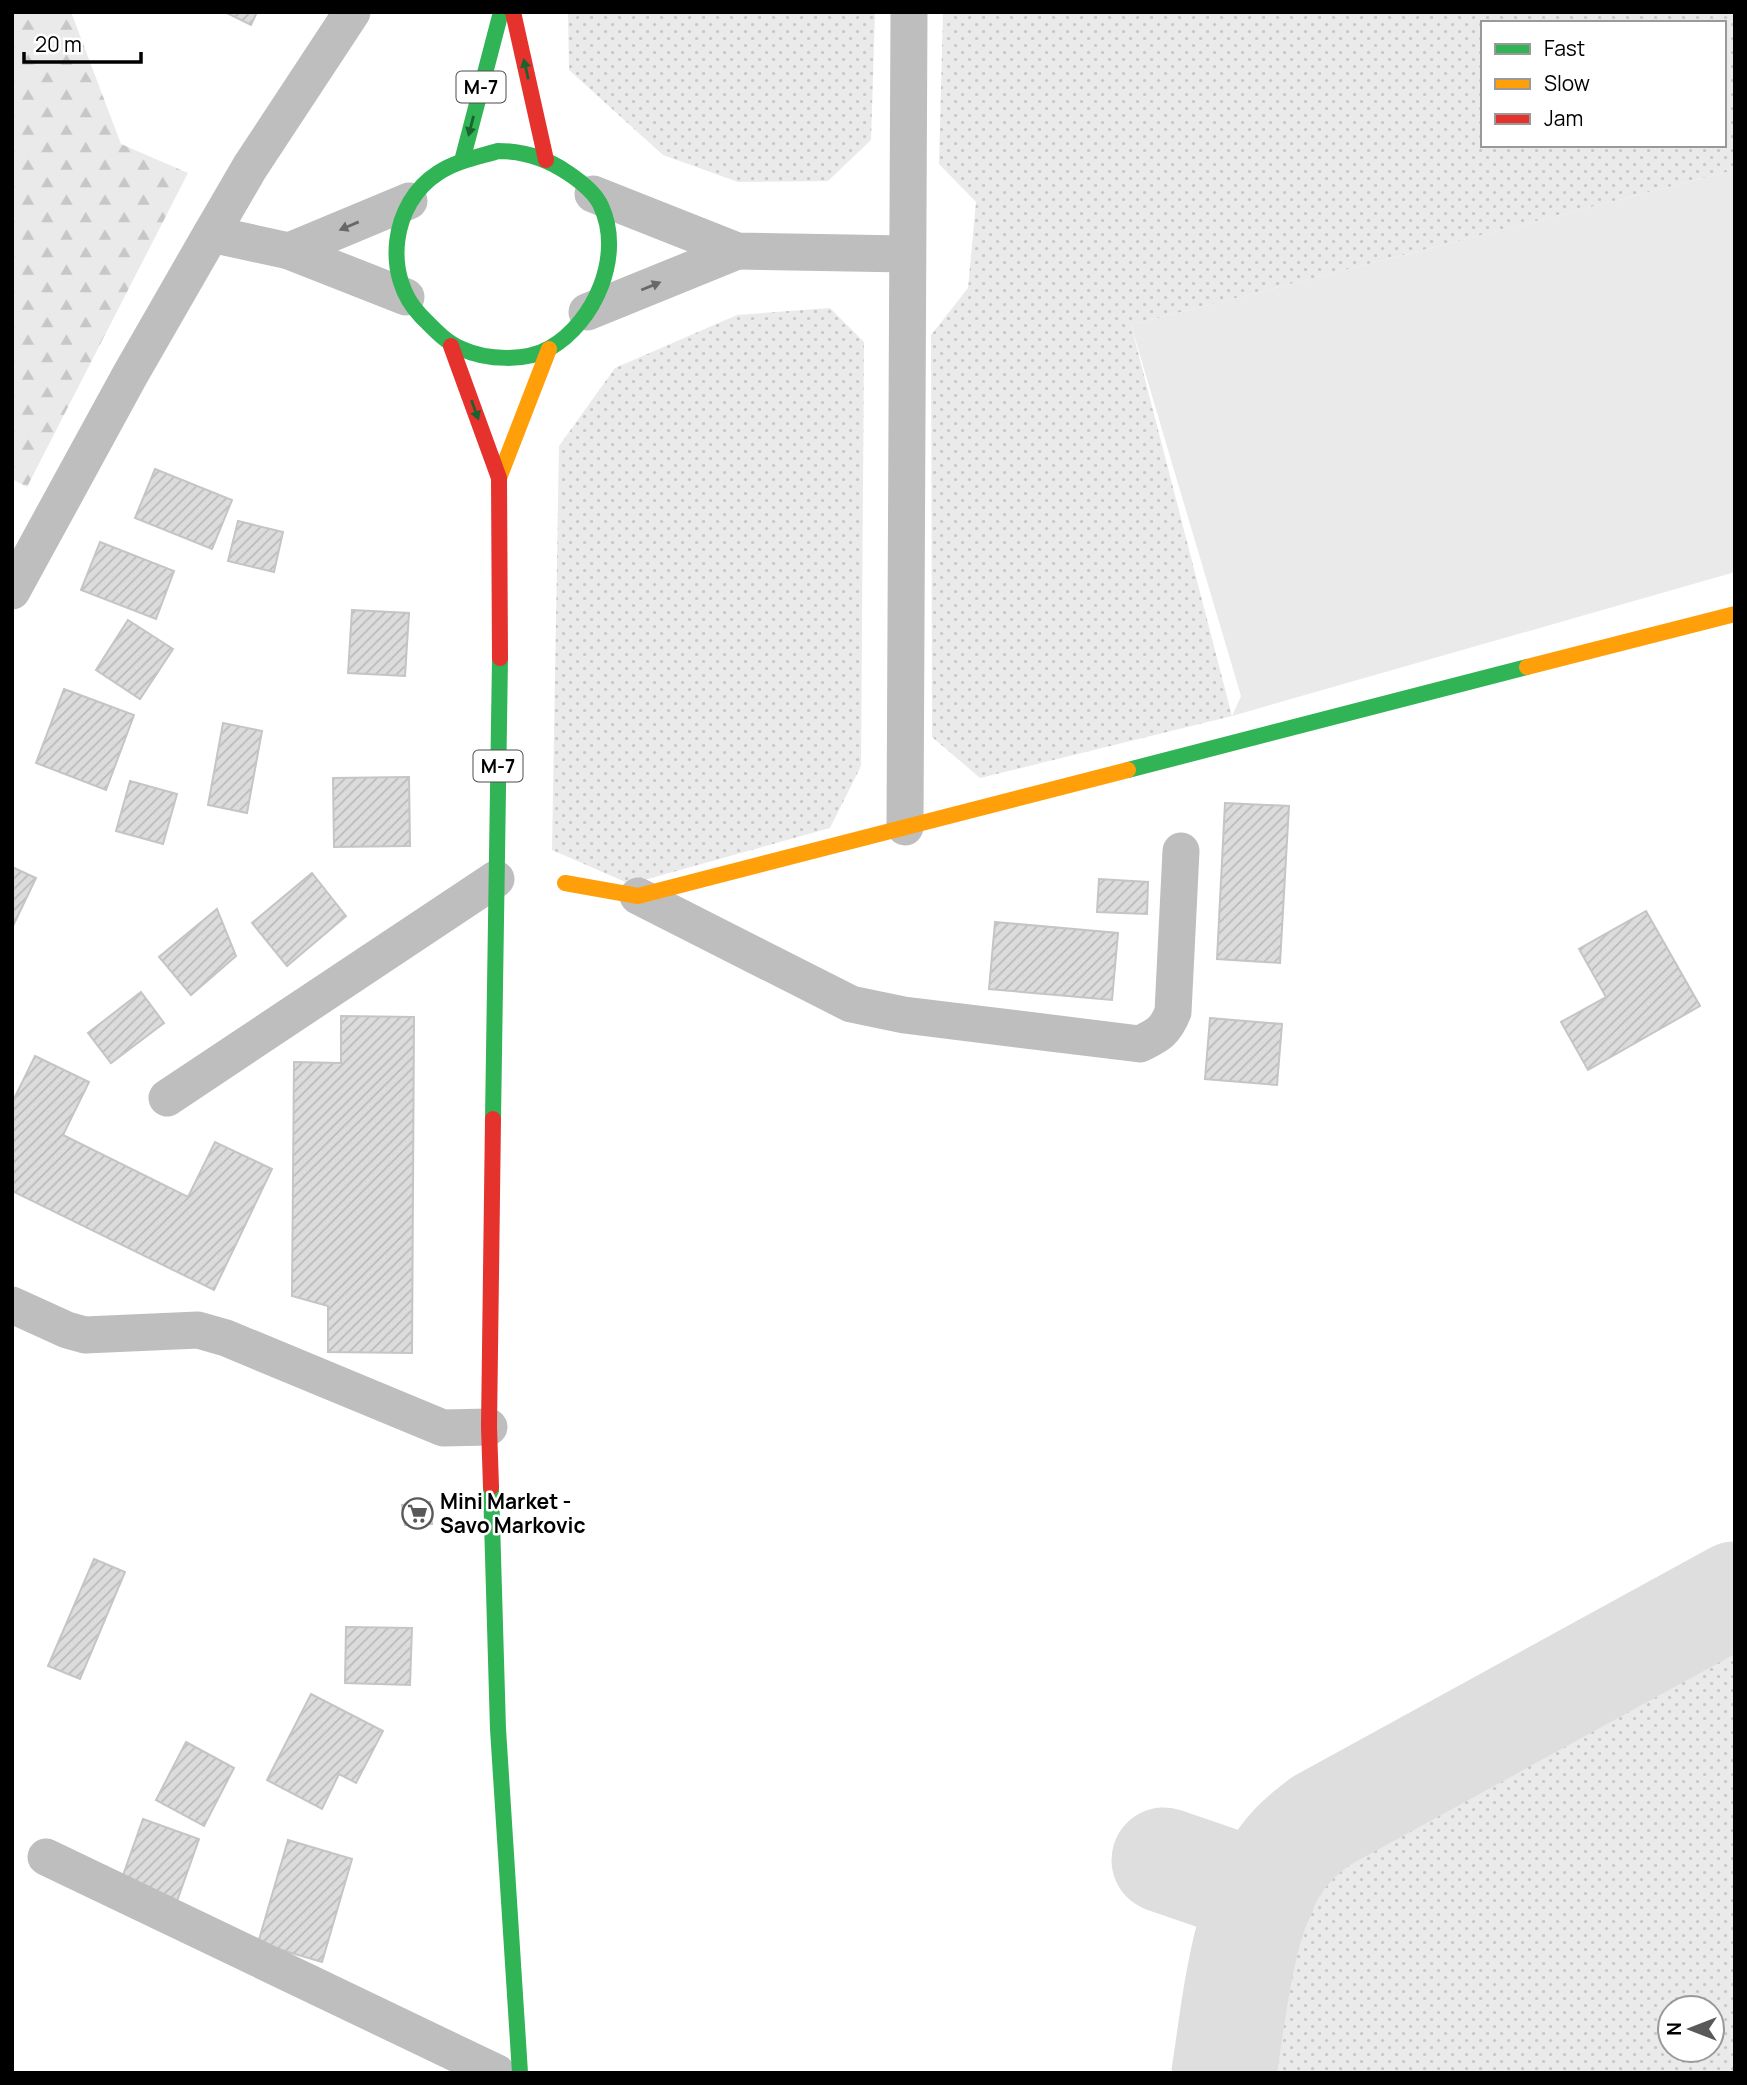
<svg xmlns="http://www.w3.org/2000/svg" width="1747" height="2085" font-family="Manrope,sans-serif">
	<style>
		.grass { fill: url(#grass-dots); fill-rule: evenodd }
		.forest { fill: url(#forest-firs) }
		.pitch { fill: #eaeaea }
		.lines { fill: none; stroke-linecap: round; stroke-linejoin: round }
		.taxiway { stroke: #dedede; stroke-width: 105 }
		.building { fill: url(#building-hatch); stroke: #c5c5c5; stroke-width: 2 }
		.street { stroke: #bebebe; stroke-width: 37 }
		.fast { stroke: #30b455; stroke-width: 16 }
		.slow { stroke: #ff9f0a; stroke-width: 16 }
		.jam { stroke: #e5322d; stroke-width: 16 }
		.oneway { fill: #1a632f }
		.oneway2 { fill: #686868 }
		.labels { text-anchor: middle; stroke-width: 5; stroke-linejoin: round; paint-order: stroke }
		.shield { fill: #fff; stroke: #4c4c4c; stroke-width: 2 }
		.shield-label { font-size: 19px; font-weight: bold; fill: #000 }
		.poi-label { font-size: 21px; font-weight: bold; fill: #000; stroke: #fff; text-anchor: start }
	</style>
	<defs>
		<pattern id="grass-dots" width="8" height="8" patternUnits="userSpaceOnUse" patternTransform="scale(1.75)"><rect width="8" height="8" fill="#eaeaea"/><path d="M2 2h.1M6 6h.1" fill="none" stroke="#c7c7c7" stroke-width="1.8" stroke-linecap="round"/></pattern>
		<pattern id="forest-firs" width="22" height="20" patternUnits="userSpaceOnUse" patternTransform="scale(1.75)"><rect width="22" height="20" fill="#eaeaea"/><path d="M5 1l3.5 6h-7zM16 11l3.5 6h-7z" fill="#c7c7c7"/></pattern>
		<pattern id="building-hatch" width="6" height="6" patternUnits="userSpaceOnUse" patternTransform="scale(1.75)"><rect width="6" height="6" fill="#dcdcdc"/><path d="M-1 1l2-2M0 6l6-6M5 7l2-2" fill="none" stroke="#bbb"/></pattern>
	</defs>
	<rect width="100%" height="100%" fill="#fff"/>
	<!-- grass -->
	<g class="grass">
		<polygon points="568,12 875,12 871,140 828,181 738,182 663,155 569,70"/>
		<path d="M943,12H1735V170L1131,325L1232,716L980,778L932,737L931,335L968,288L976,202L939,164ZM1483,23H1724V145H1483Z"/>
		<polygon points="830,308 864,342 861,766 830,828 630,884 552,850 559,446 615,368 737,315"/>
		<path d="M1735,1636V2073H1258C1269,2006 1273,1935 1318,1881C1327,1869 1344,1861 1356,1852ZM1670,2008H1712V2050H1670Z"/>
	</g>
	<!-- forest -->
	<polygon class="forest" points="12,12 71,12 121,144 188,173 27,487 12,479"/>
	<!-- pitch -->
	<polygon class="pitch" points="1735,170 1735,572 1232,716 1241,696 1131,325"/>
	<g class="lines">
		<!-- taxiway -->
		<g class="taxiway">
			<polyline points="1164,1860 1263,1894"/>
			<path d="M1224,2073C1235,2005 1243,1896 1293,1845C1301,1836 1312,1828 1321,1821L1735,1594"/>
		</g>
	</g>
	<!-- building -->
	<g class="building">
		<polygon points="225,12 257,12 251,25"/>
		<polygon points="155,469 232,500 212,549 135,518"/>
		<polygon points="238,521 283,532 274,572 228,561"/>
		<polygon points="100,542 174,571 156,619 81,590"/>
		<polygon points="352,610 409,613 405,676 348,673"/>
		<polygon points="128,620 173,649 140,699 96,670"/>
		<polygon points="64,689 134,715 106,790 36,763"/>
		<polygon points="223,723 262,731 247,813 208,805"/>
		<polygon points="409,777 410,846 334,847 333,778"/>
		<polygon points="130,781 177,794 163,844 116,831"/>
		<polygon points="1225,803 1289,806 1280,963 1217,959"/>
		<polygon points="12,867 36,878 12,928"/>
		<polygon points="312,873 346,916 287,966 252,923"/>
		<polygon points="1099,879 1148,882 1147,914 1097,912"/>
		<polygon points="217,909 236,956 191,995 159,957"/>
		<polygon points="1646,911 1700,1006 1588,1070 1561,1022 1606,997 1579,949"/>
		<polygon points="995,922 1118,933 1112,1000 989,989"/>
		<polygon points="141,992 164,1023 111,1063 88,1033"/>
		<polygon points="341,1016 414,1017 412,1353 328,1352 328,1306 292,1296 294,1062 341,1063"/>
		<polygon points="1210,1018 1282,1024 1277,1085 1205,1079"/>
		<polygon points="35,1056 89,1082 63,1135 188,1197 215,1142 272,1169 214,1290 12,1191 12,1103"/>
		<polygon points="430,1502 432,1524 405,1525 402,1505"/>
		<polygon points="94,1559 125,1572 80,1679 48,1666"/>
		<polygon points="346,1627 412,1628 410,1685 345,1683"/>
		<polygon points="311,1694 383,1731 356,1783 339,1774 322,1809 267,1780"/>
		<polygon points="186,1742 234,1768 204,1826 156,1800"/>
		<polygon points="143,1819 199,1839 177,1901 121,1881"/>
		<polygon points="288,1840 352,1859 322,1962 258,1943"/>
	</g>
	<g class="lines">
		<!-- street -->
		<g class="street">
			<polyline points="593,194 737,251 907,254"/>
			<polyline points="211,234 250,167 352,12"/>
			<polyline points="289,251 409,201"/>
			<polyline points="587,312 737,251"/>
			<polyline points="12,591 130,375 211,234 289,251 406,297"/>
			<polyline points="905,827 909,12"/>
			<path d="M638,896L851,1004L904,1015L1140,1044C1158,1035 1165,1032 1173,1012L1181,851"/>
			<polyline points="167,1098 496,879"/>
			<polyline points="12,1305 67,1330 85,1335 198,1330 226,1338 443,1428 489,1427"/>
			<polyline points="46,1857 497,2073"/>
		</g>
		<!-- fast -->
		<g class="fast">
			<path d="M498,151C524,151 546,158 568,173C580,181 595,192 601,206C624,255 595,322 550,348C526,362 486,360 462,349C445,342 433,328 421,316C382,276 391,203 438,173C456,161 478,157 498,151Z"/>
			<polyline points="462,161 501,12"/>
			<polyline points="1128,770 1527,667"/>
			<polyline points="493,1119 500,658"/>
			<polyline points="491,1487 498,1729 520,2073"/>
		</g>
		<!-- slow -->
		<g class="slow">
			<polyline points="499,478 549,349"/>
			<polyline points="1527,667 1735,614"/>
			<polyline points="565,883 638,896 1128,770"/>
		</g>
		<!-- jam -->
		<g class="jam">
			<polyline points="513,12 546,160"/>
			<polyline points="451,346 499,478 500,658"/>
			<polyline points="491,1487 489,1427 493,1119"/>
		</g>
	</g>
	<!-- one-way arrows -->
	<defs><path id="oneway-solid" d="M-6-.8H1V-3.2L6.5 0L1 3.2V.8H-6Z" transform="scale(1.75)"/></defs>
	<g class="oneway">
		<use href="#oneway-solid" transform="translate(526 69) rotate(-103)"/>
		<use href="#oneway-solid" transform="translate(471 126) rotate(104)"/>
		<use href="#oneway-solid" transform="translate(475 410) rotate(70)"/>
	</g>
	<g class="oneway2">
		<use href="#oneway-solid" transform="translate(349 226) rotate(157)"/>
		<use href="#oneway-solid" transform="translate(651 286) rotate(-22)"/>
	</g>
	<!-- icons -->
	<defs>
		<symbol id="supermarket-ring" viewBox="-11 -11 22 22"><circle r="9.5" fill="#fff" stroke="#595959" stroke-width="1.5"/><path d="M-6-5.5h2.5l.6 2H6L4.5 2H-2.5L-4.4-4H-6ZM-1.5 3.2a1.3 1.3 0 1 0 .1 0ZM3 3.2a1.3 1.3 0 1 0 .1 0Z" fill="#595959"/></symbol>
	</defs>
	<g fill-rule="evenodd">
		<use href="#supermarket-ring" x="400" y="1496" width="35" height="35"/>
	</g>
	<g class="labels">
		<!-- shield labels -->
		<g class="shield">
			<rect x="456.5" y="71.5" width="49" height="31" rx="5"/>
			<rect x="473.5" y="750.5" width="49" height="31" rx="5"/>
		</g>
		<g class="shield-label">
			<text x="481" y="94">M-7</text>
			<text x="498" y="773">M-7</text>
		</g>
		<!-- poi labels -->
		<g class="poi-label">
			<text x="440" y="1509">Mini Market -<tspan x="440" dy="24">Savo Markovic</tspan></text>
		</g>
	</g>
	<!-- border -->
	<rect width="1747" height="2085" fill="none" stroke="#000000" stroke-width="28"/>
	<!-- legend -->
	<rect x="1481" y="21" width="245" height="126" fill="#ffffff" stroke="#999999" stroke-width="2"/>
	<rect x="1495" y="44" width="35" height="10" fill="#30b455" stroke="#999999" stroke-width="2"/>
	<text x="1544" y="56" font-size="21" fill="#000000">Fast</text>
	<rect x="1495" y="79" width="35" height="10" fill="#ff9f0a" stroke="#999999" stroke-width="2"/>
	<text x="1544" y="91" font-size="21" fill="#000000">Slow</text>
	<rect x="1495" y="114" width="35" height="10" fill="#e5322d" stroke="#999999" stroke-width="2"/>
	<text x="1544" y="126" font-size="21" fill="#000000">Jam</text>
	<!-- north arrow -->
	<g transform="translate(1691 2029) rotate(270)"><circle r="33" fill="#ffffff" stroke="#999999" stroke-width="2"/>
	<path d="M0-5L12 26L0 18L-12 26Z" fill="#595959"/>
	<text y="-10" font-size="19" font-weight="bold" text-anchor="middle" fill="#000000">N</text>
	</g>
	<!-- scale -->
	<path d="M24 52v10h117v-10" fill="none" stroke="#000000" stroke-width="3.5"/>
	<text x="35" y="52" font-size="21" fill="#000000" stroke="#ffffff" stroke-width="5" paint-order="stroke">20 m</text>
</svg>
